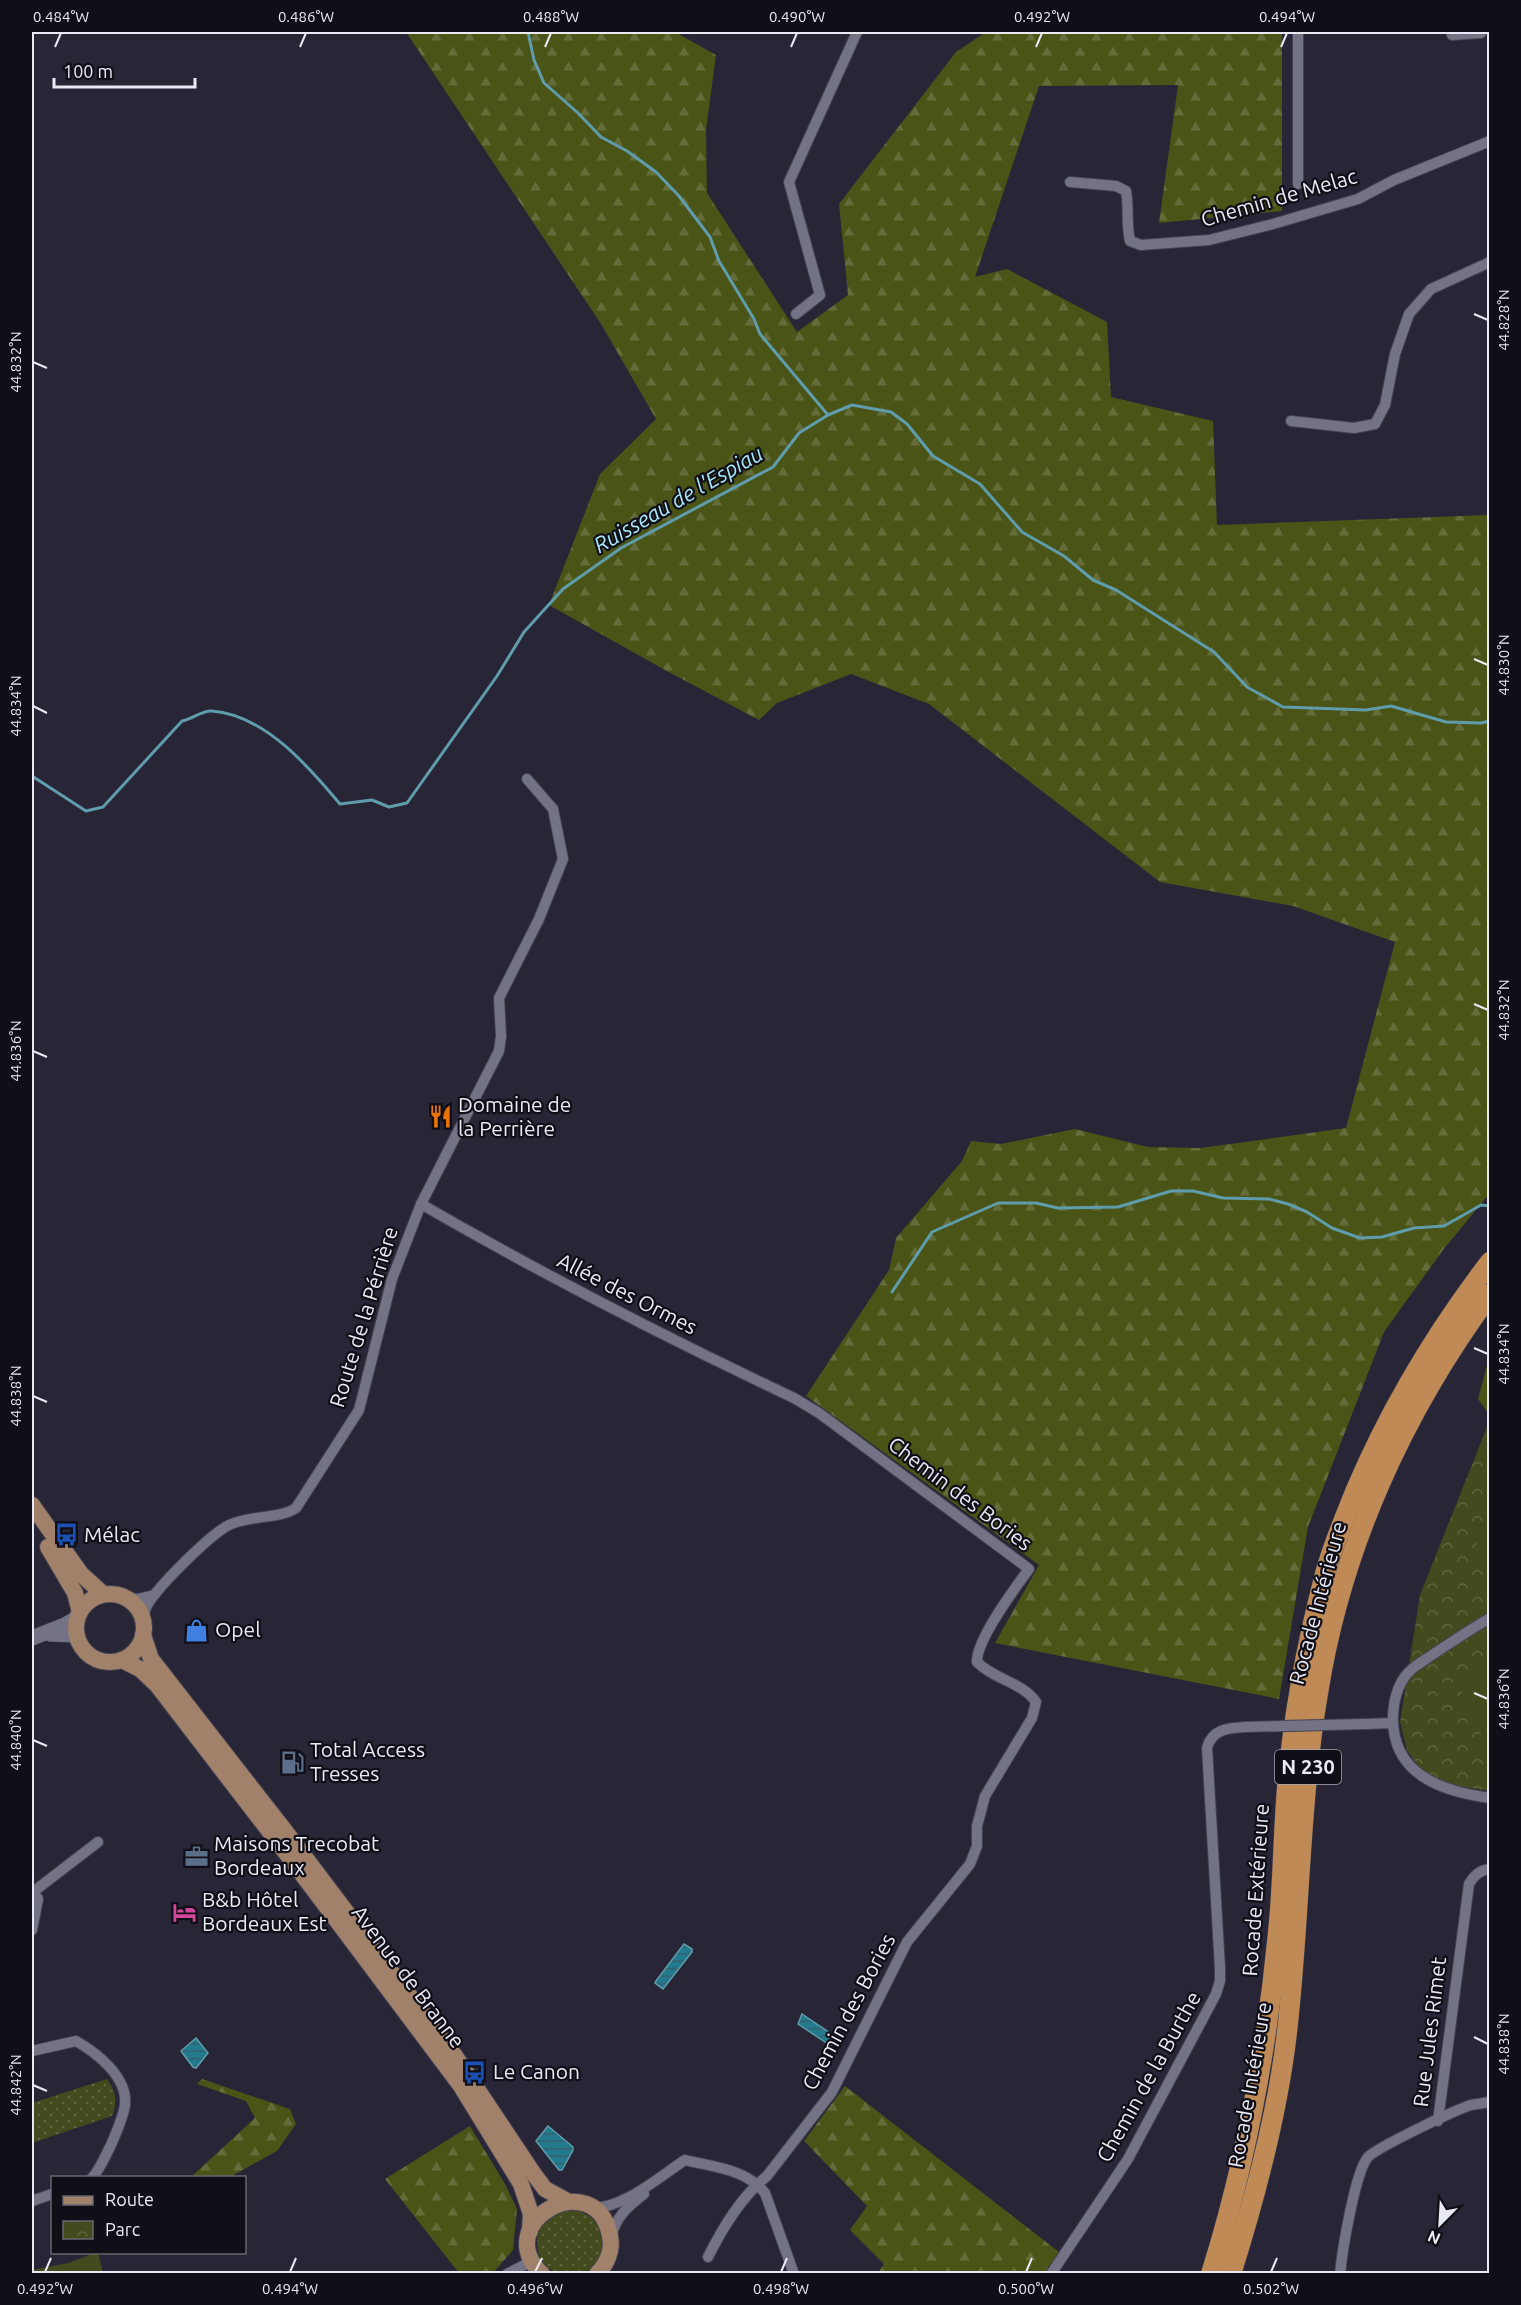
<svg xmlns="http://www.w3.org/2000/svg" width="1521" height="2305" font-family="Ubuntu,sans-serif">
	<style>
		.grass { fill: url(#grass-dots) }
		.forest { fill: url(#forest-firs) }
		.park { fill: url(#park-crowns) }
		.garden { fill: #434b1e }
		.water { fill: url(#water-rules); stroke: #5f9cac; stroke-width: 1.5 }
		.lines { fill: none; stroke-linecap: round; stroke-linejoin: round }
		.stream { stroke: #5f9cac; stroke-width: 3 }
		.street-casing { stroke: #444351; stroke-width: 12 }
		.secondary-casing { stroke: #444351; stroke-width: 16 }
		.primary-casing { stroke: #444351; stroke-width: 18 }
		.highway-casing { stroke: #444351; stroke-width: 21 }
		.street { stroke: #747386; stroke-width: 10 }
		.secondary { stroke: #747386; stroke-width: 15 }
		.primary { stroke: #a18169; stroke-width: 16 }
		.highway { stroke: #bf8a56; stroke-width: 20 }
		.street-bridge-casing { stroke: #444351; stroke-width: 12; stroke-linecap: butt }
		.street-bridge { stroke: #747386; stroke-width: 10 }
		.ticks { fill: none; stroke: #eaeaf5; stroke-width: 2 }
		.labels { text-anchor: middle; stroke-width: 4.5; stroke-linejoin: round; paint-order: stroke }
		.shield { fill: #100f17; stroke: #a9a8b2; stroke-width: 1.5 }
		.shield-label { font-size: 20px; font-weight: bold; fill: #eaeaf5 }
		.street-label { font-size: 21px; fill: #eaeaf5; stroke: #100f17 }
		.poi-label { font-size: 21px; fill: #eaeaf5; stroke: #100f17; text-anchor: start }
		.water-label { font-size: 22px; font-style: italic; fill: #a8e8f9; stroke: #100f17 }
		.neatline { fill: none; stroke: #eaeaf5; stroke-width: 2 }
		.ticks-label { font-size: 15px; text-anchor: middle; fill: #eaeaf5 }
	</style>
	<defs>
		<pattern id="grass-dots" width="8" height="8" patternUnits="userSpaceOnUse" patternTransform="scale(1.5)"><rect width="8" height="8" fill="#434b1e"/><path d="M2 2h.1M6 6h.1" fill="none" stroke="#5e653f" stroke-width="1.8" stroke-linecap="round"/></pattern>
		<pattern id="forest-firs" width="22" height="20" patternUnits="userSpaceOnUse" patternTransform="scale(1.5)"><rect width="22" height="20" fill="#4a5417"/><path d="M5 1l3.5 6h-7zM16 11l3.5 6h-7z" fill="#646d39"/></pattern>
		<pattern id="park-crowns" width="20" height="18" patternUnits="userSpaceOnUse" patternTransform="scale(1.5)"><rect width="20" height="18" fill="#434b1e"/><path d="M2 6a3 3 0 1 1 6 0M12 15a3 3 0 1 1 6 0" fill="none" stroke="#5e653f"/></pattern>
		<pattern id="water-rules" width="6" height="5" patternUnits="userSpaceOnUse" patternTransform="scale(1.5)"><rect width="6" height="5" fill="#237a8d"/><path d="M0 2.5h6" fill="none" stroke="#34606c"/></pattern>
	</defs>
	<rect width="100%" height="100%" fill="#272536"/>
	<!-- grass -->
	<g class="grass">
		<path d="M107,2079C116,2091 118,2102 112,2116L32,2143V2103Z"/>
		<circle cx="570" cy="2243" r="33"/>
	</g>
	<!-- forest -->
	<g class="forest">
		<polygon points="406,32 675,32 716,55 706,130 707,193 797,332 848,295 839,204 956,52 986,32 1282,32 1282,211 1159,223 1178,85 1039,86 975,277 1007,269 1107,322 1111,397 1213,421 1217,525 1489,515 1489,1194 1443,1250 1384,1332 1308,1527 1279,1699 995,1643 1039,1565 806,1396 889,1270 896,1238 962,1161 971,1141 1001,1144 1075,1129 1148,1147 1201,1148 1346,1128 1395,942 1293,906 1160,882 929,704 851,674 777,703 759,720 665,670 549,605 600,474 656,419 601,324"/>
		<polygon points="1489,1358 1490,1413 1489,1414 1478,1399"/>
		<polygon points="202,2079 290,2109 296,2124 277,2151 230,2177 191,2177 255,2118 246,2101 197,2084"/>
		<polygon points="845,2086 1059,2252 1044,2273 878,2273 884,2264 850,2230 867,2206 804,2141"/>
		<polygon points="470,2126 505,2184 517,2209 513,2250 493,2273 459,2273 385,2179"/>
	</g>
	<!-- park -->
	<polygon class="park" points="1489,1422 1489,1791 1458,1786 1433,1777 1418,1766 1407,1750 1400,1722 1420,1595"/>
	<!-- garden -->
	<g class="garden">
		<polygon points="1489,1526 1489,1556 1474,1541"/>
		<polygon points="1489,1662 1489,1752 1455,1678"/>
		<polygon points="98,2252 103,2273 32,2273 32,2270 68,2263"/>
	</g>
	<!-- water -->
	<g class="water">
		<polygon points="684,1944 692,1949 692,1952 663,1989 655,1983 656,1981"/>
		<polygon points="802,2014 836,2037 831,2046 798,2024"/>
		<polygon points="196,2038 208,2053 196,2068 193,2067 181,2051"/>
		<polygon points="548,2126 573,2147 573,2150 562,2170 559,2170 536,2141"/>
	</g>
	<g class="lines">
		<!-- stream -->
		<g class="stream">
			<polyline points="528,32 534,60 544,83 578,113 601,137 627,151 656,172 679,196 710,237 719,261 754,319 760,334 828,415"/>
			<path d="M32,776L86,811L103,807L182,721C192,719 203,710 212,711C265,715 309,767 340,804L372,800L389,807L407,803L497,676L524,632L563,589L621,548L773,467L799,433L828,415L852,405L891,412L907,424L933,456L980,484L1022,532L1064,556L1093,580L1116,590L1214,652L1247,687L1283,707L1366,710L1391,706L1446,722L1481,723L1490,721"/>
			<polyline points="892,1292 932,1232 998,1203 1036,1203 1058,1208 1118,1207 1171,1191 1193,1191 1223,1198 1269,1199 1288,1204 1307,1212 1332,1228 1360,1238 1382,1237 1414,1228 1444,1226 1481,1205 1490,1206"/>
		</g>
		<defs>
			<g id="street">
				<polyline points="1452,32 1452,35 1481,33 1481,32"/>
				<path d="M1070,182L1116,186L1126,191C1129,207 1126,224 1130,241L1141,245L1209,240L1273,224L1358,199L1394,180L1490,141"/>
				<polyline points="1298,184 1298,32"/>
				<polyline points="796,314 820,295 789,182 857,32"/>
				<polyline points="1291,421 1354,428 1375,424 1385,405 1395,354 1409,314 1431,289 1490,262"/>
				<path d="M421,1204C542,1274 667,1338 794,1398L819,1413L1029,1569C1015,1588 976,1640 977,1662C993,1679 1022,1682 1036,1702L1032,1718L985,1796L977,1826V1846L970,1864L907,1942L832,2092L767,2176C741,2197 723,2227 708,2257"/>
				<polyline points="126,1598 138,1599 154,1595"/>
				<path d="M1490,1618C1471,1629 1453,1641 1435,1653C1428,1658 1419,1663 1412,1669C1399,1680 1394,1698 1393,1715C1391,1774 1440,1791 1490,1798"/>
				<path d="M144,1624C144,1619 144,1614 145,1610C152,1591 211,1534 229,1525C249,1515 280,1519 296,1508L359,1410L392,1279L421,1204L499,1051L501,1036L499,998L539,919L563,859L553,809L527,779"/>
				<polyline points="1365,1724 1393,1723"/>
				<polyline points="32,1930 38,1899 33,1892 98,1842"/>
				<path d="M32,2051L76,2041C97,2053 128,2077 125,2105C123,2118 116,2133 111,2145C105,2156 101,2168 92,2178"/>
				<path d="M1438,2121L1469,1884C1474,1876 1479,1870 1490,1869"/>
				<polyline points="32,2201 52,2194"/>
				<path d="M591,2208C623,2209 659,2177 685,2160C713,2167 746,2169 765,2193L794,2274"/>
				<path d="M611,2237C616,2217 627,2207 644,2194"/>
				<polyline points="507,2274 532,2261"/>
				<path d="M1051,2274L1128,2159L1216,1994L1220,1981V1968L1207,1748C1212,1729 1228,1728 1245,1727"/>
				<path d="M1340,2274C1342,2252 1355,2172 1368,2157C1378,2147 1455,2110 1471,2105C1477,2104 1484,2103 1490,2102"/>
			</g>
			<g id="secondary">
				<polyline points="50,1634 77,1635"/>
				<polyline points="32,1638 65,1625 77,1618"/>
			</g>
			<g id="primary">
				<polyline points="32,1505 81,1574 103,1594"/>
				<polyline points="48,1547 75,1593 80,1612"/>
				<circle cx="110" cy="1628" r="34"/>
				<polyline points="143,1635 151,1659 285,1831 455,2056 533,2173 545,2189 569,2202"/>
				<polyline points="122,1660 140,1669 157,1685 293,1862 461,2086 521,2184 531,2214 530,2231"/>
				<path d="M542,2274C488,2222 596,2163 610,2236C613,2250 607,2264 597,2274"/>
			</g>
			<g id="highway">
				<path d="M1211,2274C1246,2162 1267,2049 1278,1933C1283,1885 1283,1836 1287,1788C1293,1717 1306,1647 1324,1578C1331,1549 1344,1520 1355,1492C1390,1409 1435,1334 1490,1262"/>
				<path d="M1231,2274C1255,2198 1278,2111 1287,2032C1300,1920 1299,1805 1318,1693C1341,1548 1403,1412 1490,1294"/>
			</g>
		</defs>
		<!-- street casing -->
		<use href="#street" class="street-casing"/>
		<!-- secondary casing -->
		<use href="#secondary" class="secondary-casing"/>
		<!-- primary casing -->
		<use href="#primary" class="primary-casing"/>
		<!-- highway casing -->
		<use href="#highway" class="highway-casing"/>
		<!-- street -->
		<use href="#street" class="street"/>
		<!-- secondary -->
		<use href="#secondary" class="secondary"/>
		<!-- primary -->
		<use href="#primary" class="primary"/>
		<!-- highway -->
		<use href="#highway" class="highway"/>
		<defs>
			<polyline id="street-bridge" points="1245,1727 1365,1724"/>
		</defs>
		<!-- street-bridge casing -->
		<use href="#street-bridge" class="street-bridge-casing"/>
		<!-- street-bridge -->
		<use href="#street-bridge" class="street-bridge"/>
	</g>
	<!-- ticks -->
	<path class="ticks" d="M55,47L61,33M300,47L306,33M545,47L551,33M791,47L797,33M1036,47L1042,33M1281,47L1287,33M1474,314L1488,320M33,362L47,368M1474,659L1488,665M33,706L47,713M1474,1004L1488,1010M33,1051L47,1057M1474,1348L1488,1354M33,1396L47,1402M1474,1693L1488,1699M33,1740L47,1746M1474,2037L1488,2044M33,2085L47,2091M45,2272L51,2258M290,2272L296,2258M535,2272L542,2258M781,2272L787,2258M1026,2272L1032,2258M1271,2272L1277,2258"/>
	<!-- icons -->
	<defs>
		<symbol id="restaurant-bare" viewBox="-9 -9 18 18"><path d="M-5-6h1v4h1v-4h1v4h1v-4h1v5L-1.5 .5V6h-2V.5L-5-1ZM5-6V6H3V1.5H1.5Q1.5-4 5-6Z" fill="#e8710a" stroke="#100f17" stroke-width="2.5" paint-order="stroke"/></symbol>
		<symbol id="bus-bare" viewBox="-9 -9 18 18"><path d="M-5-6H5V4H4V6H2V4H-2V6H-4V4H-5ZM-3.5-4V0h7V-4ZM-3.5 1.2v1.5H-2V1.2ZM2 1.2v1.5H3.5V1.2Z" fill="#1a4fb4" stroke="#100f17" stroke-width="2.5" paint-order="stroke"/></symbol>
		<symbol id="shop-bare" viewBox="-9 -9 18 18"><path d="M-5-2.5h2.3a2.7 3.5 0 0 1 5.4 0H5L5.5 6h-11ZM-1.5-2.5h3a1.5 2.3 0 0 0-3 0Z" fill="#3f7fe0" stroke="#100f17" stroke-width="2.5" paint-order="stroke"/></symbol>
		<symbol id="fuel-bare" viewBox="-9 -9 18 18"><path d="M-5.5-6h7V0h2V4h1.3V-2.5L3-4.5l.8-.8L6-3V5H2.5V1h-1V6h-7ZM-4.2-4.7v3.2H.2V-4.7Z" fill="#5c6f8a" stroke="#100f17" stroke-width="2.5" paint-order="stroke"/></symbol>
		<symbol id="office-bare" viewBox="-9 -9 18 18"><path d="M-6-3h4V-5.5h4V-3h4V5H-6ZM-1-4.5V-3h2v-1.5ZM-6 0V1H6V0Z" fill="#5c6f8a" stroke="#100f17" stroke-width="2.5" paint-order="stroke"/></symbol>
		<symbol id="hotel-bare" viewBox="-9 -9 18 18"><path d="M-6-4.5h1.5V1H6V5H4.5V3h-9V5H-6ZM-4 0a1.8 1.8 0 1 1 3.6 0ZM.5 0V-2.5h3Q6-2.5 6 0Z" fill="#d1479c" stroke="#100f17" stroke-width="2.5" paint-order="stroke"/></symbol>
	</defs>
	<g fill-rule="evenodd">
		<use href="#restaurant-bare" x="424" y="1100" width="33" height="33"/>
		<use href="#bus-bare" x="50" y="1518" width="33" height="33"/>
		<use href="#shop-bare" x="180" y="1614" width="33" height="33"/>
		<use href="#fuel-bare" x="276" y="1746" width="33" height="33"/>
		<use href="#office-bare" x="180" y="1840" width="33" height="33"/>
		<use href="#hotel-bare" x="168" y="1896" width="33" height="33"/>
		<use href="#bus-bare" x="458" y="2056" width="33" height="33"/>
	</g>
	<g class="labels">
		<!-- shield labels -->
		<rect class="shield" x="1275" y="1750" width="66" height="34" rx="4.5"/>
		<g class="shield-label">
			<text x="1308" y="1774">N 230</text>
		</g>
		<!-- street labels -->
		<g class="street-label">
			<text transform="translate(1279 198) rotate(-16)" y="7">Chemin de Melac</text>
			<text transform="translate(627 1294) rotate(27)" y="7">Allée des Ormes</text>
			<text transform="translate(364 1317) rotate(-73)" y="7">Route de la Pérrière</text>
			<text transform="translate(960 1494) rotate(37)" y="7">Chemin des Bories</text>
			<text transform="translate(1318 1603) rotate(-75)" y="7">Rocade Intérieure</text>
			<text transform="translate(1256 1890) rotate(-86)" y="7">Rocade Extérieure</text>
			<text transform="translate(408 1977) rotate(53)" y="7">Avenue de Branne</text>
			<text transform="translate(849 2012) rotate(-62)" y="7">Chemin des Bories</text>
			<text transform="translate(1430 2032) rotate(-83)" y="7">Rue Jules Rimet</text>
			<text transform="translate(1149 2077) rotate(-61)" y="7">Chemin de la Burthe</text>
			<text transform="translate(1250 2085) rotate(-80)" y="7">Rocade Intérieure</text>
		</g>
		<!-- poi labels -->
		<g class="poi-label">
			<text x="458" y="1112">Domaine de<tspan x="458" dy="24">la Perrière</tspan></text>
			<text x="84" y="1542">Mélac</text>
			<text x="215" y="1637">Opel</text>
			<text x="310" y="1757">Total Access<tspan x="310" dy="24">Tresses</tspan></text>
			<text x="214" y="1851">Maisons Trecobat<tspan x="214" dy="24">Bordeaux</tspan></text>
			<text x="202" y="1907">B&amp;b Hôtel<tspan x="202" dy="24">Bordeaux Est</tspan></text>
			<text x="493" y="2079">Le Canon</text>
		</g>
		<!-- water labels -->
		<g class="water-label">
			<text transform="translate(678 499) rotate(-30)" y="8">Ruisseau de l'Espiau</text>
		</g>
	</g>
	<!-- border -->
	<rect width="1521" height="2305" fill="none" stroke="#100f17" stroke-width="66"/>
	<!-- legend -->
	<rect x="51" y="2176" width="195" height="78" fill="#100f17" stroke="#676770" stroke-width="1.5"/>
	<rect x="63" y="2196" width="30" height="9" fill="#a18169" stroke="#676770" stroke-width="1.5"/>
	<text x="105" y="2206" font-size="18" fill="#eaeaf5">Route</text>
	<rect x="63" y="2221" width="30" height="18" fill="url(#park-crowns)" stroke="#676770" stroke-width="1.5"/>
	<text x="105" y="2236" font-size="18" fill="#eaeaf5">Parc</text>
	<!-- north arrow -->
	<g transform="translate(1440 2224) rotate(204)" stroke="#100f17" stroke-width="4.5" paint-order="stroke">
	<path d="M0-4.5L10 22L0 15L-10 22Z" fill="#eaeaf5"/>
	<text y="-9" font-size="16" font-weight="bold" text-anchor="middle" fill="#eaeaf5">N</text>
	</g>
	<!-- scale -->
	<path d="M54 78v9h141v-9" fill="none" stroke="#eaeaf5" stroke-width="3"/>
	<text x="63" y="78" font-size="18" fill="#eaeaf5" stroke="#100f17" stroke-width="4.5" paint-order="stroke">100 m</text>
	<rect x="33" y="33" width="1455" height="2239" class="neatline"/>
	<g class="ticks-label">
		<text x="61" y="22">0.484°W</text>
		<text x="306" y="22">0.486°W</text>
		<text x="551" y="22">0.488°W</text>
		<text x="797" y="22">0.490°W</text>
		<text x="1042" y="22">0.492°W</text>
		<text x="1287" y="22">0.494°W</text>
		<text transform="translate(1504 320) rotate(-90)" y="5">44.828°N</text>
		<text transform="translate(16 362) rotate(-90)" y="5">44.832°N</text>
		<text transform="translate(1504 665) rotate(-90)" y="5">44.830°N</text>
		<text transform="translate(16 706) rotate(-90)" y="5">44.834°N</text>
		<text transform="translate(1504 1010) rotate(-90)" y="5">44.832°N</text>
		<text transform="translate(16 1051) rotate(-90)" y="5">44.836°N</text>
		<text transform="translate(1504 1354) rotate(-90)" y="5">44.834°N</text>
		<text transform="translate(16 1396) rotate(-90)" y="5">44.838°N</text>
		<text transform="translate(1504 1699) rotate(-90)" y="5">44.836°N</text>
		<text transform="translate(16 1740) rotate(-90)" y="5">44.840°N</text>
		<text transform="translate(1504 2044) rotate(-90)" y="5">44.838°N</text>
		<text transform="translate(16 2085) rotate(-90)" y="5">44.842°N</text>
		<text x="45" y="2294">0.492°W</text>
		<text x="290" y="2294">0.494°W</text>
		<text x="535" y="2294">0.496°W</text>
		<text x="781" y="2294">0.498°W</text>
		<text x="1026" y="2294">0.500°W</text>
		<text x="1271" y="2294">0.502°W</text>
	</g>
</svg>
